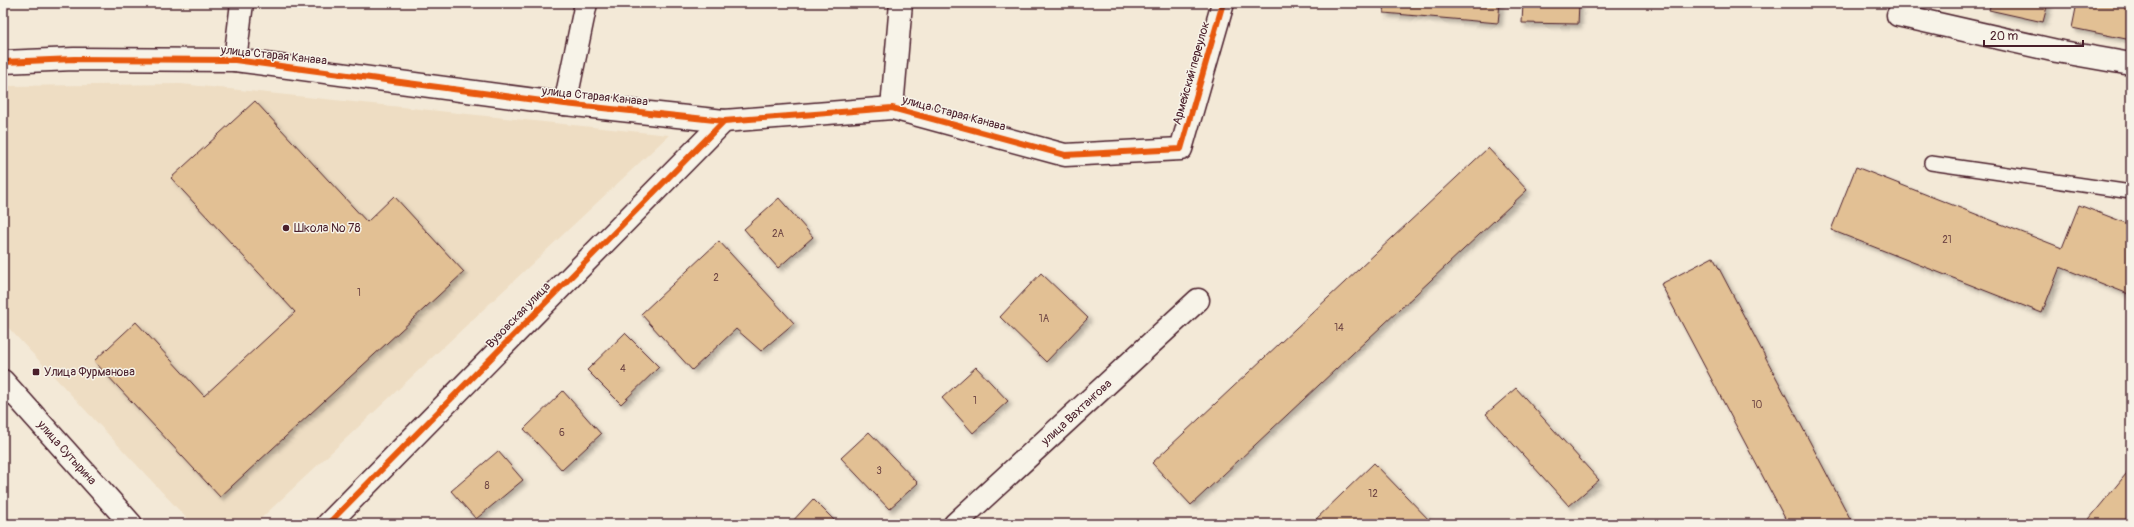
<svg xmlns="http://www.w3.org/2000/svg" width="2134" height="527" font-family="Pangolin,sans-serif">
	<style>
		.built { fill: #eeddc3 }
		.building { fill: #e2c094; stroke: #4a1f2b; filter: url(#shadow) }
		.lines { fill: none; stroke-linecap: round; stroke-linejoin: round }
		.service-casing { stroke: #4a1f2b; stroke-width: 16 }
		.minor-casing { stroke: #4a1f2b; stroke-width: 25 }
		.tertiary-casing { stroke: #4a1f2b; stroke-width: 25 }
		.service { stroke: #f7f3e8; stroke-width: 13 }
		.minor { stroke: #f7f3e8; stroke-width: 22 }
		.tertiary { stroke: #f7f3e8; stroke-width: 22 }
		.cycleway-casing { stroke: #f7f3e8; stroke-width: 8 }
		.cycleway { stroke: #e8590c; stroke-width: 6 }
		.poi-dot { fill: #4a1f2b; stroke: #f7f3e8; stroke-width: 1.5 }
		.labels { text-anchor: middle; stroke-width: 3; stroke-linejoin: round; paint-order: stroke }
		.number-label { font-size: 10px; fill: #704745 }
		.street-label { font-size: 12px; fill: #4a1f2b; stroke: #f7f3e8 }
		.poi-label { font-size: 12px; fill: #4a1f2b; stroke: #f7f3e8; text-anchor: start }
	</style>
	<defs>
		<filter id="shadow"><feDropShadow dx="3.5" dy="3.5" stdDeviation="2" flood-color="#0004"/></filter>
	</defs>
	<rect width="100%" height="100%" fill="#f3e9d7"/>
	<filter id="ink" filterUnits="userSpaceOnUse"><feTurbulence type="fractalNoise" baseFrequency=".025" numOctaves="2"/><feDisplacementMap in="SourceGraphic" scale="8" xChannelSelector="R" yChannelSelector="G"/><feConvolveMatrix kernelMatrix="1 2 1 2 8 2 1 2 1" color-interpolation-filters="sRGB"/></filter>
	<g filter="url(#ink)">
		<!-- built -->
		<polygon class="built" points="181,84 669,135 255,524 192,524 3,322 3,86"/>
		<!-- building -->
		<g class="building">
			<polygon points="1385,3 1500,3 1498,23 1384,13"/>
			<polygon points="1523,3 1579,3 1578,24 1522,23"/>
			<polygon points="1991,3 2048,3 2043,22 1989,10"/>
			<polygon points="2077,3 2131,3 2131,40 2072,28"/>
			<polygon points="255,101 367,222 394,196 464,272 220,497 94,361 136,322 204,396 295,312 171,178"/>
			<polygon points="1488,148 1527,190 1191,505 1152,463"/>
			<polygon points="1856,167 2062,248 2079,205 2131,225 2131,295 2060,267 2042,313 1831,230"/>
			<polygon points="779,198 813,237 778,268 744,229"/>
			<polygon points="719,241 794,323 761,351 736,329 692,370 641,314"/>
			<polygon points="1713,257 1853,524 1788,524 1661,284"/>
			<polygon points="1041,273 1088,318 1046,362 1000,317"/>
			<polygon points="625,333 659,367 621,404 587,370"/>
			<polygon points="976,367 1008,401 973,433 942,398"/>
			<polygon points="1516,388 1599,480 1569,506 1486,414"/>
			<polygon points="563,391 601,434 562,470 524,429"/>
			<polygon points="869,432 918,483 889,509 841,458"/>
			<polygon points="498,451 523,480 476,519 451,491"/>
			<polygon points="1374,463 1433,524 1314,524 1312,523"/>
			<polygon points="2131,468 2131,524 2085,524"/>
			<polygon points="813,499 838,524 790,524"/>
		</g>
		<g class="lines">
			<defs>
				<polyline id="service" points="1931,163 2131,192"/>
				<g id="minor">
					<polyline points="1898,15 2057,51 2131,64"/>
					<polyline points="235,60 242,3"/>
					<polyline points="3,62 74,59 235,60 565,104 724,121 892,108 1065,155 1181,149 1223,3"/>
					<polyline points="565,104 586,3"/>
					<polyline points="892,108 901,3"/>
					<polyline points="328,524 724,121"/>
					<path id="s1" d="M955,524L1198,300"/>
				</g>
				<g id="tertiary">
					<path id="s2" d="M3,381L131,524"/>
				</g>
			</defs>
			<!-- service casing -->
			<use href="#service" class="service-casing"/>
			<!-- minor casing -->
			<use href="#minor" class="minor-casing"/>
			<!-- tertiary casing -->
			<use href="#tertiary" class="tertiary-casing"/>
			<!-- service -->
			<use href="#service" class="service"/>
			<!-- minor -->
			<use href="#minor" class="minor"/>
			<!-- tertiary -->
			<use href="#tertiary" class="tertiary"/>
			<defs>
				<g id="cycleway">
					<polyline points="3,62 74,59 235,60 565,104 724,121 892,108 1065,155 1181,149 1223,3"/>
					<polyline points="328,524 724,121"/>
				</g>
			</defs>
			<!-- cycleway casing -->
			<use href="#cycleway" class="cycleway-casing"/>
			<!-- cycleway -->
			<use href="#cycleway" class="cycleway"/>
		</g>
	</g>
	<!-- markers -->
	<g class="poi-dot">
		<circle cx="286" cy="228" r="4"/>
		<rect x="32" y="368" width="8" height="8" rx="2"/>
	</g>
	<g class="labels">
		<!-- number labels -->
		<g class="number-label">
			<text x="778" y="237">2А</text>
			<text x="1947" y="243">21</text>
			<text x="716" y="281">2</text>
			<text x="359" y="296">1</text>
			<text x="1044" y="322">1А</text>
			<text x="1339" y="331">14</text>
			<text x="623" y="372">4</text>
			<text x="975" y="404">1</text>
			<text x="1757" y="408">10</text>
			<text x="562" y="436">6</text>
			<text x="879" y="474">3</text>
			<text x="487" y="489">8</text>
			<text x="1373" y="497">12</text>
		</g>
		<!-- street labels -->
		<g class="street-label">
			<text transform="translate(274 55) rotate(6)" y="4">улица Старая Канава</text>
			<text transform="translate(1191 73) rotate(-74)" y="4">Армейский переулок</text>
			<text transform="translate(595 96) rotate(6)" y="4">улица Старая Канава</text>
			<text transform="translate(954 113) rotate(15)" y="4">улица Старая Канава</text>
			<text transform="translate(518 315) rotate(-46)" y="4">Вузовская улица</text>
			<text dy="4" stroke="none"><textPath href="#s1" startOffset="165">улица Вахтангова</textPath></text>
			<text dy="4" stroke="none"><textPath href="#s2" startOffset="96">улица Сутырина</textPath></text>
		</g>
		<!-- poi labels -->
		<g class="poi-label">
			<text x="294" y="232">Школа № 78</text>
			<text x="44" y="376">Улица Фурманова</text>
		</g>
	</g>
	<!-- margin -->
	<rect width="2134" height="527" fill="none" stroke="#f7f3e8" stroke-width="16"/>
	<rect x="8" y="8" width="2118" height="511" fill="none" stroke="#4a1f2b" stroke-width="1.5" filter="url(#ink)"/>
	<!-- scale -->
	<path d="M1984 40v6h99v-6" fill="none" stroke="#4a1f2b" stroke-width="2"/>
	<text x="1990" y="40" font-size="12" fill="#4a1f2b" stroke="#f7f3e8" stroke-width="3" paint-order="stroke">20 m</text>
</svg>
